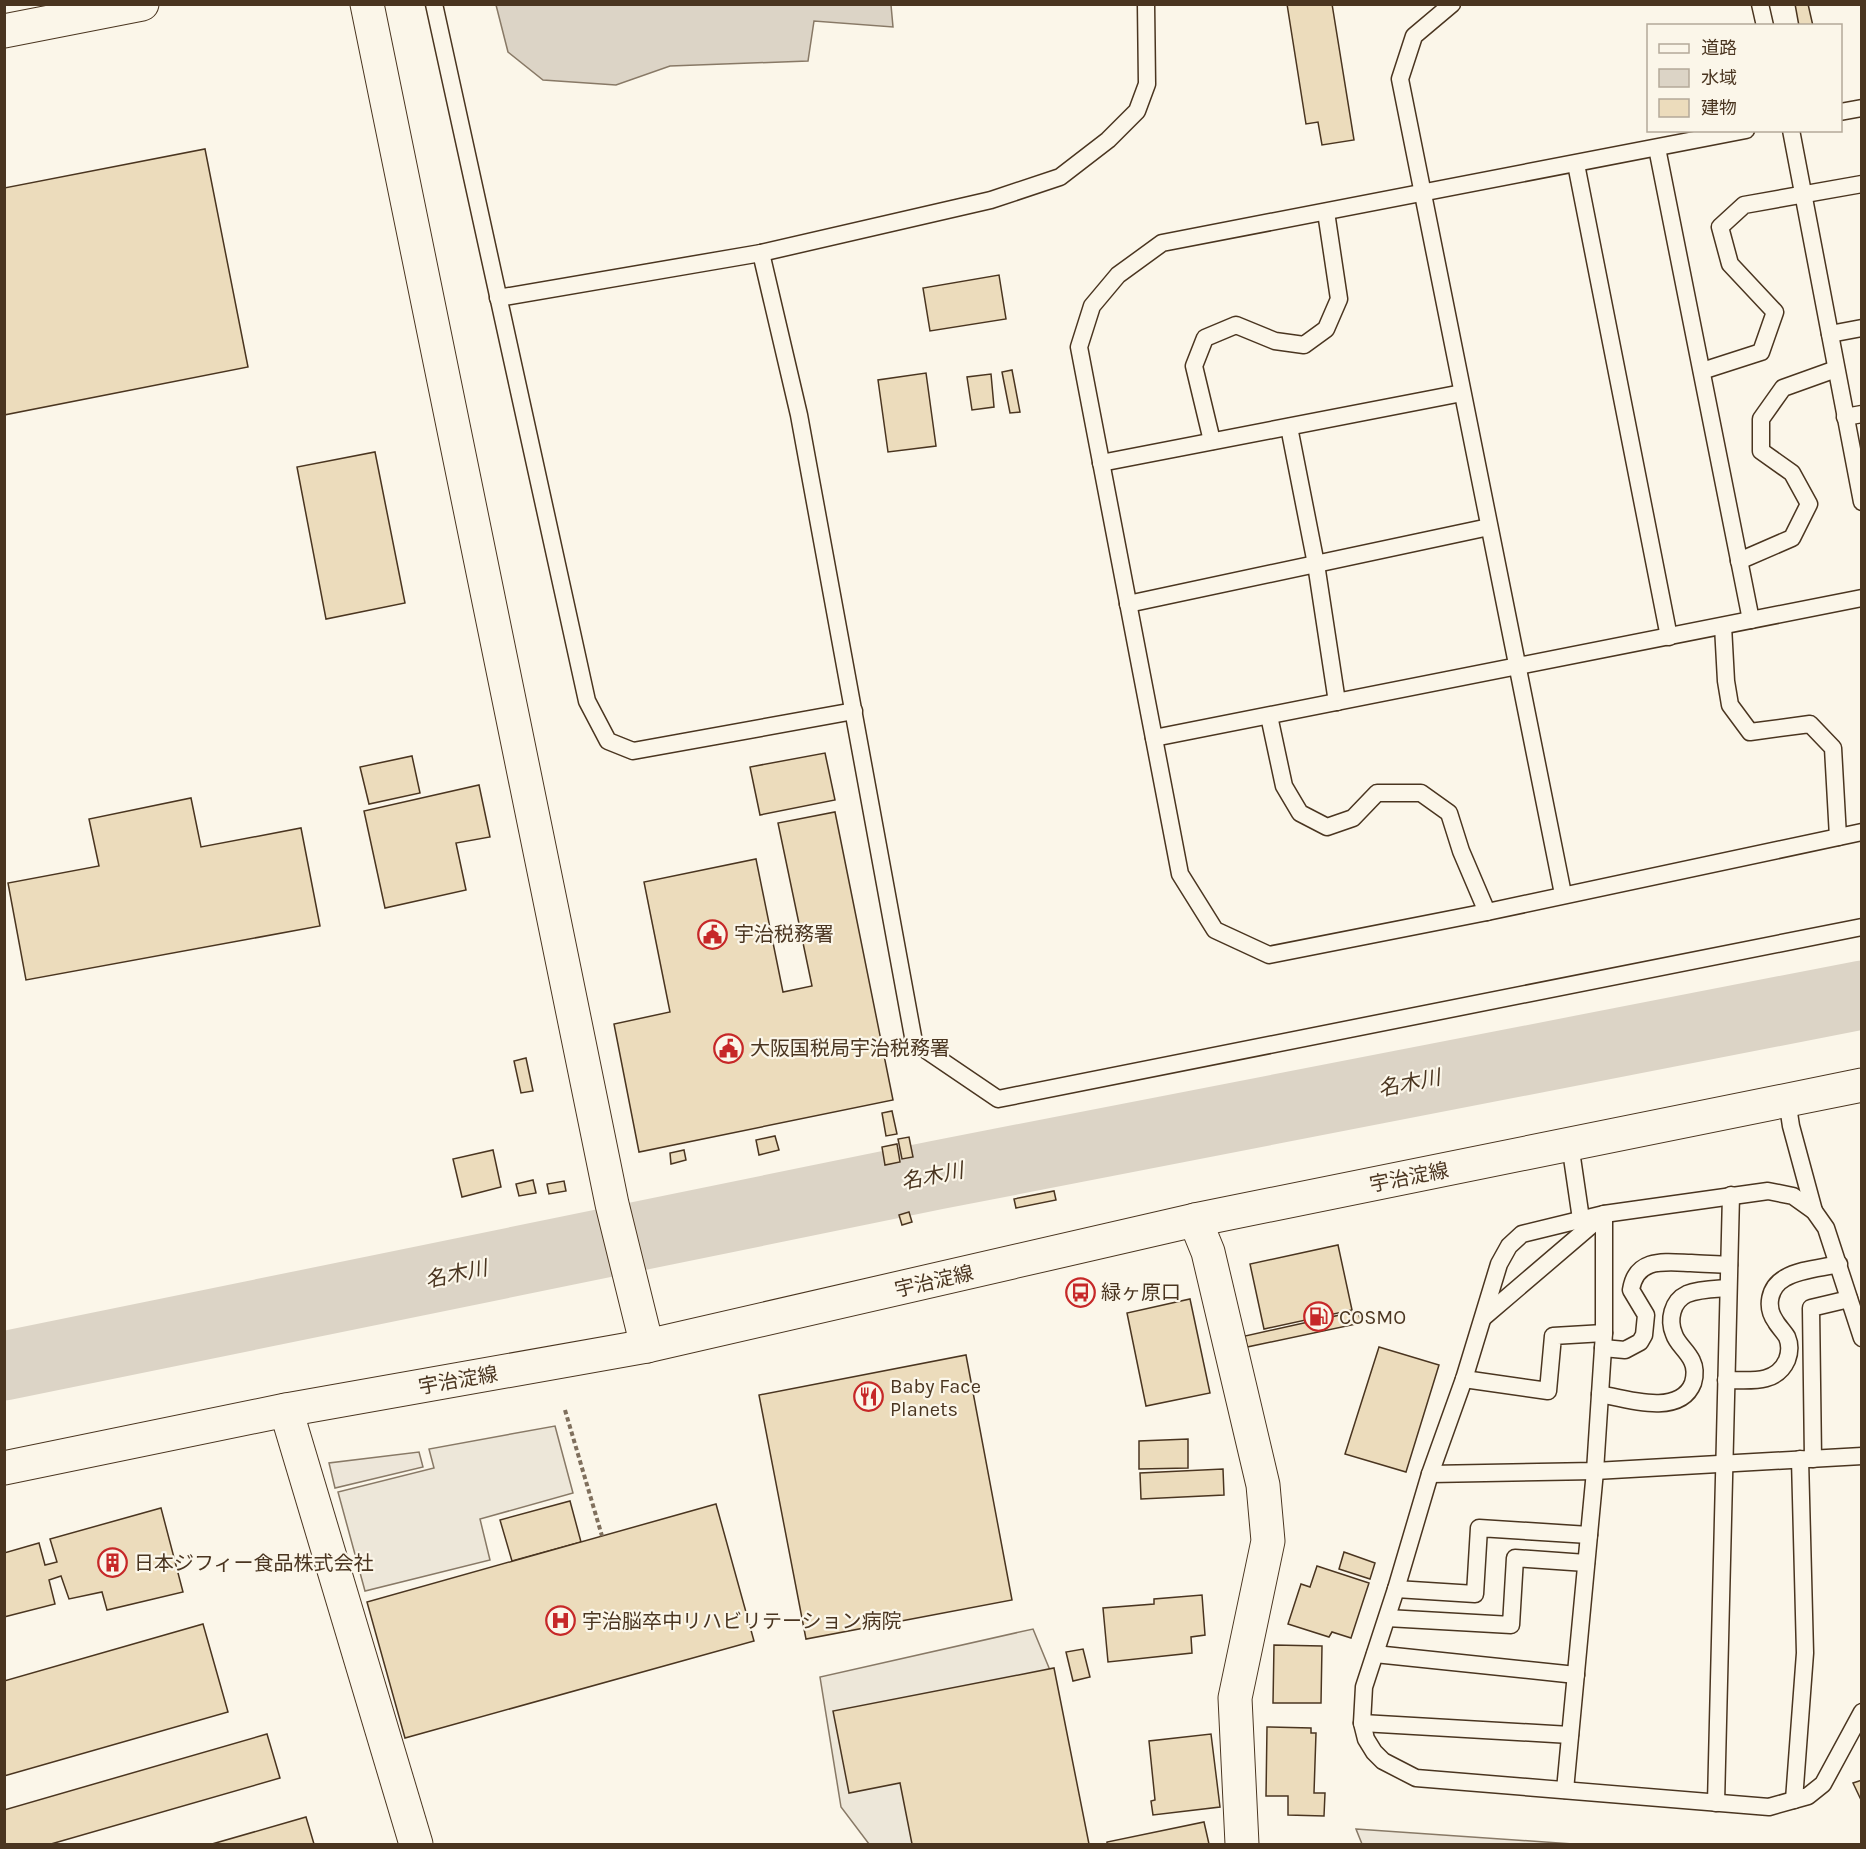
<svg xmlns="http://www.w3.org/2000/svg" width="1866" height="1849" font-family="Karla,'Noto Sans JP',sans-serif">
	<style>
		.green { fill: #ede6d9; stroke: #887966; stroke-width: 1.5 }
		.parking { fill: #ede7d9; stroke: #887966; stroke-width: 1.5 }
		.water { fill: #dcd4c6; stroke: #887966; stroke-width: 1.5 }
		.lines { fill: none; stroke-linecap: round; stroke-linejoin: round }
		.river { stroke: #dcd4c6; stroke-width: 69 }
		.building { fill: #ecdcbc; stroke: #4a3520; stroke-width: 1.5 }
		.service-casing { stroke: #4a3520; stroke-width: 19 }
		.minor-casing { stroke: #4a3520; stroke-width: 35 }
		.tertiary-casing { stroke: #4a3520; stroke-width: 35 }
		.primary-casing { stroke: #4a3520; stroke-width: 35 }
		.path { stroke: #7f6f5c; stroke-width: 4; stroke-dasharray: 4.5 3; stroke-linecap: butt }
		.service { stroke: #fbf6e9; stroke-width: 16 }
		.minor { stroke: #fbf6e9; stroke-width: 33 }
		.tertiary { stroke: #fbf6e9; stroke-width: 33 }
		.primary { stroke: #fbf6e9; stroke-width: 33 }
		.labels { text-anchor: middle; stroke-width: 4.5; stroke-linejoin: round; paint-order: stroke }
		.poi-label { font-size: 20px; fill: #4a3520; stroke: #fbf6e9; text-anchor: start }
		.street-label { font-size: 20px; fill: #4a3520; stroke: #fbf6e9 }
		.water-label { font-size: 21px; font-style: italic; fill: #4a3520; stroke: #fbf6e9 }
	</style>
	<rect width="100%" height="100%" fill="#fbf6e9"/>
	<!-- green -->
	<g class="green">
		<polygon points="419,1452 423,1467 335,1488 329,1463"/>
		<polygon points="1356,1829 1573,1844 1362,1844"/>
	</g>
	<!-- parking -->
	<g class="parking">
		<polygon points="555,1426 573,1493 480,1519 490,1560 365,1591 338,1492 434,1468 429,1449"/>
		<polygon points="1033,1629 1054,1680 1085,1844 869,1844 841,1807 820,1677"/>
	</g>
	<!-- water -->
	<polygon class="water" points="496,5 891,5 893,27 814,21 808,61 670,66 616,85 543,80 508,52"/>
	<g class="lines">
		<!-- river -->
		<polyline class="river" points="4,1366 937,1175 1862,995"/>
	</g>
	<!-- building -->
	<g class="building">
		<polygon points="1287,4 1332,4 1354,140 1322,145 1318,122 1306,124"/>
		<polygon points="1795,4 1808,4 1813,26 1799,26"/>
		<polygon points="205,149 248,367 4,415 4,188"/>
		<polygon points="999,275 1006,319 930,331 923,288"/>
		<polygon points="1012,370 1020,412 1010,413 1002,372"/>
		<polygon points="926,373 936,446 888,452 878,380"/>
		<polygon points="991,374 994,407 972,410 967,377"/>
		<polygon points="375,452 405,603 326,619 297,467"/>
		<polygon points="825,753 835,800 760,815 750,767"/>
		<polygon points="412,756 420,793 369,804 360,767"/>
		<polygon points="479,785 490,837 456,843 466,890 385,908 364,811"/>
		<polygon points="191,798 201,847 301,828 320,926 26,980 8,883 99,866 89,819"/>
		<polygon points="835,812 893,1100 639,1152 614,1024 670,1012 644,882 756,859 783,992 812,986 778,823"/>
		<polygon points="526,1058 533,1091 521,1093 514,1061"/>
		<polygon points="892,1111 897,1134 886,1136 882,1113"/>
		<polygon points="775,1136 779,1150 759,1155 756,1140"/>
		<polygon points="909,1137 913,1157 902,1159 898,1139"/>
		<polygon points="897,1144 900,1162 885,1165 882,1147"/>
		<polygon points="493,1150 501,1187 462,1197 453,1159"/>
		<polygon points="684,1150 686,1160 671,1164 670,1153"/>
		<polygon points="533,1180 536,1193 519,1196 516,1184"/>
		<polygon points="564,1181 566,1191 549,1194 547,1184"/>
		<polygon points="1054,1191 1056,1200 1016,1208 1014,1199"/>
		<polygon points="909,1212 912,1222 902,1225 899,1215"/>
		<polygon points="1338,1245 1352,1310 1264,1329 1250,1264"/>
		<polygon points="1190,1299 1210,1393 1146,1406 1127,1313"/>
		<polygon points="1358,1311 1361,1323 1247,1347 1245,1336"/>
		<polygon points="1379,1347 1439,1365 1406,1472 1345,1454"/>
		<polygon points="966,1355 1012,1600 806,1639 759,1395"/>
		<polygon points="1188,1439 1188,1468 1139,1469 1139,1441"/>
		<polygon points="1223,1469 1224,1495 1141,1499 1140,1473"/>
		<polygon points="570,1501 581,1542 512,1561 500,1520"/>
		<polygon points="716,1504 754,1641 405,1738 367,1602"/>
		<polygon points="161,1508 183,1592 107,1610 102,1592 69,1599 61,1576 49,1580 55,1604 4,1617 4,1553 39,1543 45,1565 57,1562 50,1539"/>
		<polygon points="1344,1552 1375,1563 1370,1579 1339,1569"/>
		<polygon points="1317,1566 1369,1583 1351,1638 1332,1632 1329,1637 1288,1624 1301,1584 1310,1587"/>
		<polygon points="1202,1595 1205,1635 1191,1637 1192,1653 1108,1662 1103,1608 1154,1604 1154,1599"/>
		<polygon points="203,1624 228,1712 4,1776 4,1681"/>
		<polygon points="1274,1645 1322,1646 1321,1703 1273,1703"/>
		<polygon points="1083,1649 1090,1677 1073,1681 1066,1652"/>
		<polygon points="1054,1668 1089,1844 912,1844 900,1783 849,1793 833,1711"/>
		<polygon points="1267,1727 1311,1728 1311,1733 1316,1733 1314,1793 1325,1793 1324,1816 1288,1815 1288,1796 1266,1796"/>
		<polygon points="267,1734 280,1778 51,1844 4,1844 4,1810"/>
		<polygon points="1211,1734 1220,1807 1153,1815 1151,1801 1155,1800 1149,1741"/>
		<polygon points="1862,1780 1862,1802 1853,1783"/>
		<polygon points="306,1817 314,1844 212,1844"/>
		<polygon points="1204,1822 1209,1844 1107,1844 1107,1842"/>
	</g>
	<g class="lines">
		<defs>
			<g id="service">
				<polyline points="434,4 587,701 608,741 633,751 854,711"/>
				<polyline points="1452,4 1414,36 1400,79 1563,894"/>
				<polyline points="1760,4 1765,26"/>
				<polyline points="1840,112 1862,108"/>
				<polyline points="1746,130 1162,243 1118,275 1092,306 1079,347 1180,874 1215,930 1269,955 1487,912 1862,832"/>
				<polyline points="1791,130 1862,502"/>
				<polyline points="1657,148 1751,620"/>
				<polyline points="1576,164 1669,637"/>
				<polyline points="761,253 799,415 914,1042 998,1099 1862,927"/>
				<polyline points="498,298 761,253 991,200 1060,177 1108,140 1137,111 1147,84 1146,4"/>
				<polyline points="1830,334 1862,328"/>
				<polyline points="1702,371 1761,352 1775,312 1730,264 1720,227 1744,205 1862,184"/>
				<polyline points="1845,417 1862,414"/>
				<polyline points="1289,427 1316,564 1337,702"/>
				<polyline points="1212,441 1194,366 1205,338 1236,325 1275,341 1304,345 1326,329 1339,299 1326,212"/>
				<polyline points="1101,463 1462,393"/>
				<polyline points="1739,561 1792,538 1809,504 1792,473 1761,451 1761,419 1783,388 1836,369"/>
				<polyline points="1128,604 1489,527"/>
				<polyline points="1723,626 1726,681 1730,705 1750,732 1810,724 1833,748 1838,837"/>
				<polyline points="1269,716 1284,786 1300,813 1327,827 1353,818 1377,793 1421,793 1449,813 1461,851 1487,912"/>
				<polyline points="1154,738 1862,598"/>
				<polyline points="1787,1100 1791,1126 1814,1211"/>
				<polyline points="1570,1144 1581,1219"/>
				<polyline points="1484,1317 1601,1217"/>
				<polyline points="1862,1338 1826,1228 1814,1211 1793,1196 1768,1191 1604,1214 1522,1234 1509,1246 1499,1264 1464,1379 1430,1474 1396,1589 1364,1687 1362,1723 1366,1739 1374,1752 1383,1761 1416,1778 1769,1807 1808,1796 1823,1784 1862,1712"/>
				<path d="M1603,1348L1625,1350L1640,1342L1644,1335L1646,1315L1631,1290C1636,1257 1665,1262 1691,1263C1703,1264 1716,1264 1729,1265"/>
				<polyline points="1464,1379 1548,1391 1553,1336 1604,1333"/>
				<path d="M1726,1380C1749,1380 1776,1385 1787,1360C1790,1352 1790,1344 1787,1337C1784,1332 1779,1327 1776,1322C1765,1307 1769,1287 1785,1278C1800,1269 1822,1268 1839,1264"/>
				<path d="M1600,1394C1626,1399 1680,1417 1693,1383C1695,1376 1695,1367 1692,1361C1687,1350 1677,1344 1674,1334C1668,1320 1672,1301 1687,1294C1699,1289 1715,1289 1728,1288"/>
				<polyline points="1813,1459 1811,1308 1849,1299"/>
				<polyline points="1430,1474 1595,1471 1862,1456"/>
				<polyline points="1396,1589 1475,1594 1479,1528 1589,1535"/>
				<polyline points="1387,1618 1511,1625 1515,1558 1586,1563"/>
				<polyline points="1375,1654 1576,1675"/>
				<polyline points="1362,1723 1570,1735"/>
				<polyline points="1565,1790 1595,1471 1604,1333 1604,1214"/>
				<polyline points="1794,1800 1805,1653 1800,1459"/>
				<polyline points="1716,1803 1731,1195"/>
			</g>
			<g id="minor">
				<polyline points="1195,1220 1208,1252 1263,1485 1268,1541 1235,1698 1242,1844"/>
				<polyline points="286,1410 416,1844"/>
			</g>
			<g id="tertiary">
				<polyline points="367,4 612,1204 647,1346"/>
				<polyline points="4,31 142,4"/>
			</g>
			<polyline id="primary" points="4,1468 286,1410 647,1346 1195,1220 1862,1085"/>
		</defs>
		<!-- service casing -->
		<use href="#service" class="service-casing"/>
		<!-- minor casing -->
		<use href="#minor" class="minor-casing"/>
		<!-- tertiary casing -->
		<use href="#tertiary" class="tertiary-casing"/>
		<!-- primary casing -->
		<use href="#primary" class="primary-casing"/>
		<!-- path -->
		<polyline class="path" points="565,1410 602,1536"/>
		<!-- service -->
		<use href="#service" class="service"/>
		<!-- minor -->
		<use href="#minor" class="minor"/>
		<!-- tertiary -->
		<use href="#tertiary" class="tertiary"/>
		<!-- primary -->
		<use href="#primary" class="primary"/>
	</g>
	<!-- icons -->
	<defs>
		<symbol id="civic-ring" viewBox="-11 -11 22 22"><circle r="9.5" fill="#fbf6e9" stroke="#c62828" stroke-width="1.5"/><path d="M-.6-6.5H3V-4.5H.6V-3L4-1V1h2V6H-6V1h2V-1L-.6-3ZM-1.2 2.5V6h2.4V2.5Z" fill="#c62828"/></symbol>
		<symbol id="bus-ring" viewBox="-11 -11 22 22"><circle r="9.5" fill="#fbf6e9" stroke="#c62828" stroke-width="1.5"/><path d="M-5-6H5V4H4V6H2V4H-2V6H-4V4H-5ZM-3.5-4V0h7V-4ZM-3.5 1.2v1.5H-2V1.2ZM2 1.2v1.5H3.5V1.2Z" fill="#c62828"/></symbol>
		<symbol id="fuel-ring" viewBox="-11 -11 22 22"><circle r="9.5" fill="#fbf6e9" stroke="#c62828" stroke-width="1.5"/><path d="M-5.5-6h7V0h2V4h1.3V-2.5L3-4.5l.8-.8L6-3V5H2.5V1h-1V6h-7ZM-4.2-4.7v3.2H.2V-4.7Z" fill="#c62828"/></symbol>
		<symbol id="restaurant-ring" viewBox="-11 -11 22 22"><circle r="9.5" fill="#fbf6e9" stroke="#c62828" stroke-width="1.5"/><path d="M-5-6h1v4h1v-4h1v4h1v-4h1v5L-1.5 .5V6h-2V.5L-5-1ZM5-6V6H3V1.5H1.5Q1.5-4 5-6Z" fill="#c62828"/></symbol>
		<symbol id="building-ring" viewBox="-11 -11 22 22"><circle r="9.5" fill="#fbf6e9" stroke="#c62828" stroke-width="1.5"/><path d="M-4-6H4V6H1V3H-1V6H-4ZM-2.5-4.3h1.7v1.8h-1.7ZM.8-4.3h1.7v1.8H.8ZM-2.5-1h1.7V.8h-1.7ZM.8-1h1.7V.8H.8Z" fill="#c62828"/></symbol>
		<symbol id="hospital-ring" viewBox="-11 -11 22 22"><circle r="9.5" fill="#fbf6e9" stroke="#c62828" stroke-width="1.5"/><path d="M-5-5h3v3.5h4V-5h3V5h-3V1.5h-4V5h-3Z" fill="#c62828"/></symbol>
	</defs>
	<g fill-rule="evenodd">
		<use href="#civic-ring" x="696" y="918" width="33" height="33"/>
		<use href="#civic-ring" x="712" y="1032" width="33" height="33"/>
		<use href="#bus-ring" x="1064" y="1276" width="33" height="33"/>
		<use href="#fuel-ring" x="1302" y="1300" width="33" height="33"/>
		<use href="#restaurant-ring" x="852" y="1380" width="33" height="33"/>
		<use href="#building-ring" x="96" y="1546" width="33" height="33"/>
		<use href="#hospital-ring" x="544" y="1604" width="33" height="33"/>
	</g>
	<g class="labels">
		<!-- poi labels -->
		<g class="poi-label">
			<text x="734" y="941">宇治税務署</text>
			<text x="750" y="1055">大阪国税局宇治税務署</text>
			<text x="1101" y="1299">緑ヶ原口</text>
			<text x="1339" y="1324">COSMO</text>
			<text x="890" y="1393">Baby Face<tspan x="890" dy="23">Planets</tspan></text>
			<text x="134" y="1570">日本ジフィー食品株式会社</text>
			<text x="582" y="1628">宇治脳卒中リハビリテーション病院</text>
		</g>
		<!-- street labels -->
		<g class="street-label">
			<text transform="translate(1409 1177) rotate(-11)" y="7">宇治淀線</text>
			<text transform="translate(934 1281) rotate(-13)" y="7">宇治淀線</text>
			<text transform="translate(458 1380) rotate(-10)" y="7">宇治淀線</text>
		</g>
		<!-- water labels -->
		<g class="water-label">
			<text transform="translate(1409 1083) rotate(-11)" y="7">名木川</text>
			<text transform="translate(932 1176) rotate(-11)" y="7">名木川</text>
			<text transform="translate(456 1274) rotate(-12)" y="7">名木川</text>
		</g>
	</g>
	<!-- border -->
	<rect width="1866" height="1849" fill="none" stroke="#4a3520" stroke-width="12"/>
	<!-- legend -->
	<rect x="1647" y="24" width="195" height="108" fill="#fbf6e9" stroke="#b4a999" stroke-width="1.5"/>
	<rect x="1659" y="44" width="30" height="9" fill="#fbf6e9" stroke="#b4a999" stroke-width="1.5"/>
	<text x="1701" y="54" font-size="18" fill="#4a3520">道路</text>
	<rect x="1659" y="69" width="30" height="18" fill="#dcd4c6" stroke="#b4a999" stroke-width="1.5"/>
	<text x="1701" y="84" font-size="18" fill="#4a3520">水域</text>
	<rect x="1659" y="99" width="30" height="18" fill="#ecdcbc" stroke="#b4a999" stroke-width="1.5"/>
	<text x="1701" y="114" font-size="18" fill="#4a3520">建物</text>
</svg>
